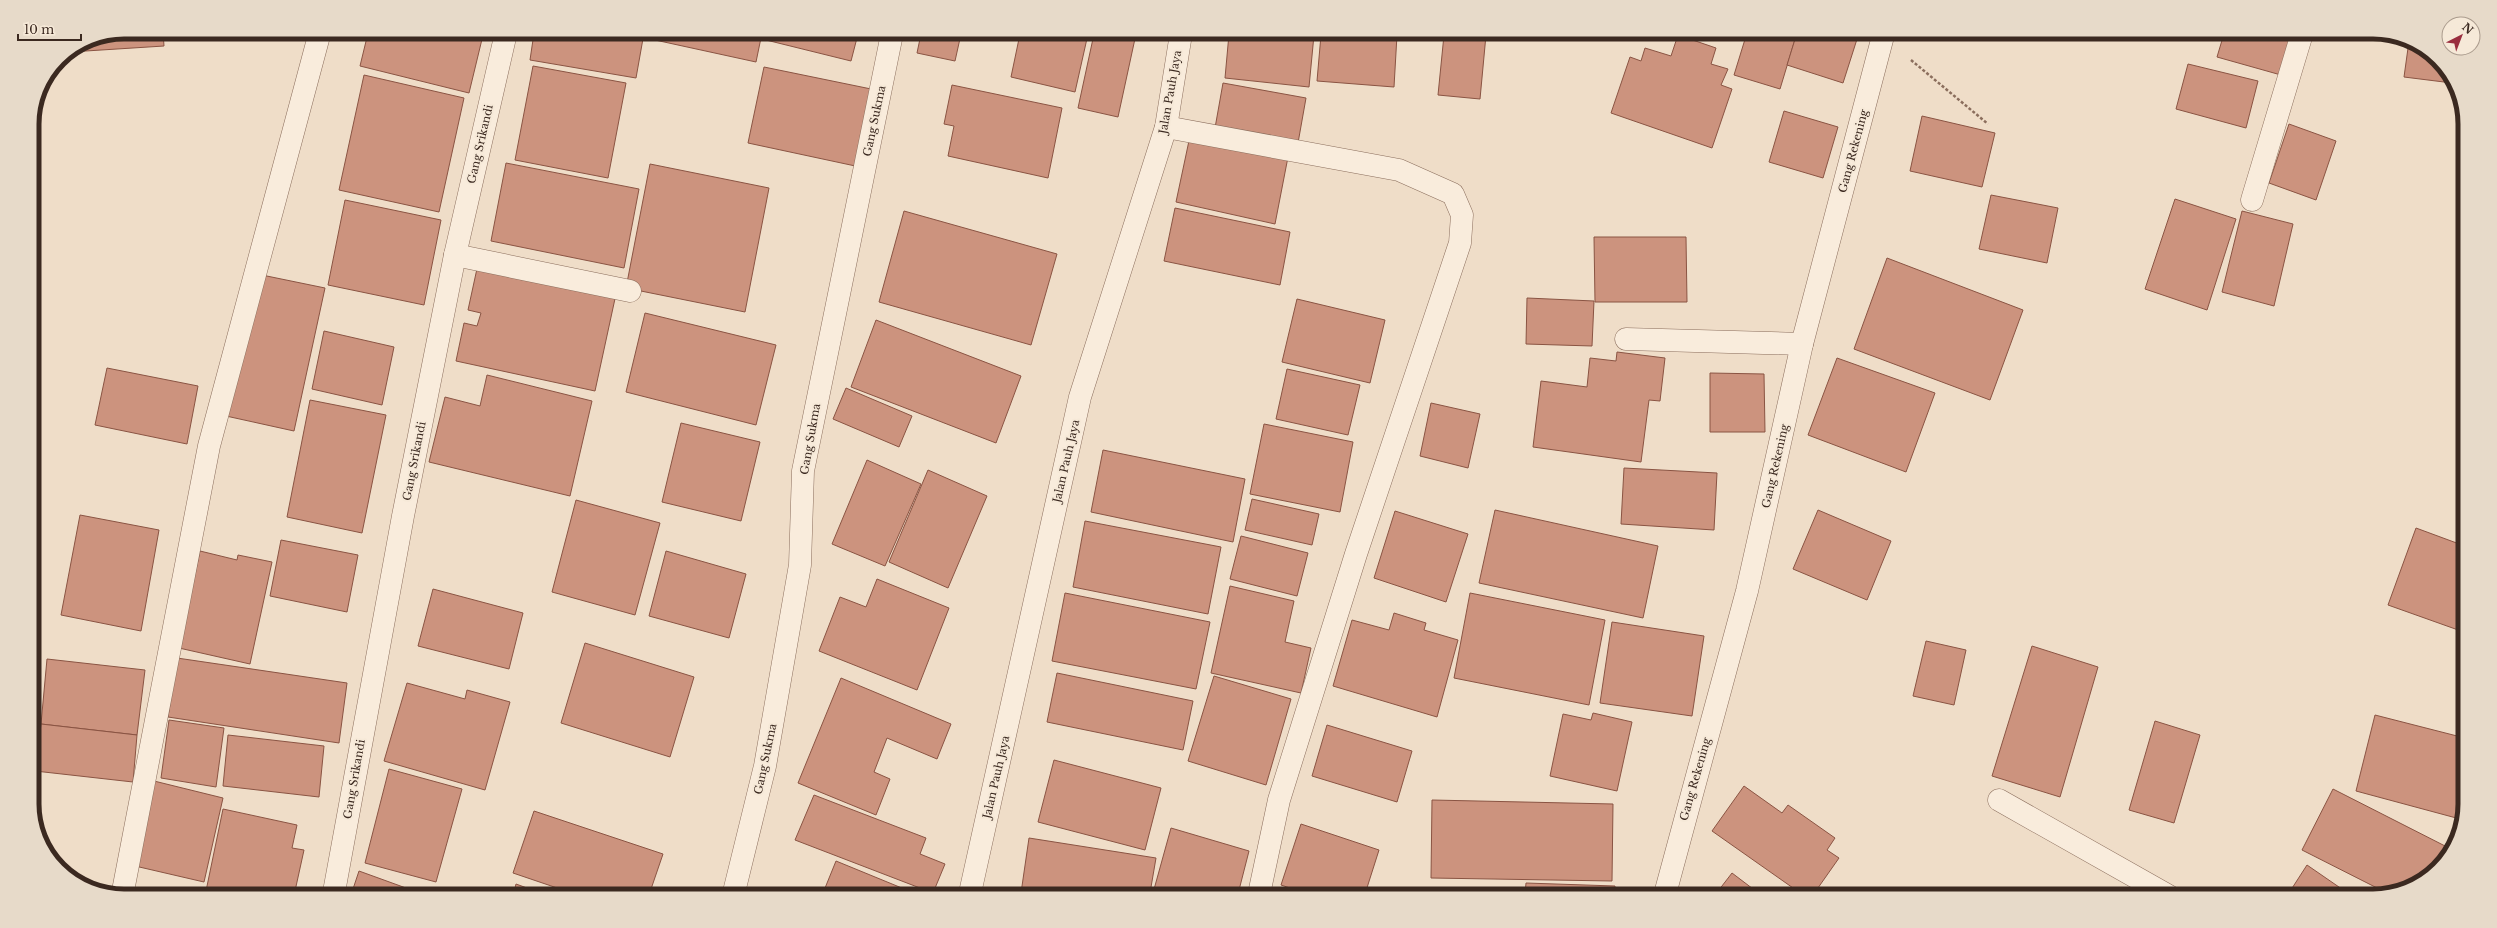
<svg xmlns="http://www.w3.org/2000/svg" width="2497" height="928" font-family="'Libre Baskerville',serif">
	<style>
		.building { fill: #cc937e; stroke: #8a5443 }
		.lines { fill: none; stroke-linecap: round; stroke-linejoin: round }
		.service-casing { stroke: #8b6e5d; stroke-width: 23 }
		.minor-casing { stroke: #8b6e5d; stroke-width: 23 }
		.path { stroke: #8b6e5d; stroke-width: 2.5; stroke-dasharray: 3 2; stroke-linecap: butt }
		.service { stroke: #f9ecdc; stroke-width: 22 }
		.minor { stroke: #f9ecdc; stroke-width: 22 }
		.labels { text-anchor: middle; stroke-width: 4; stroke-linejoin: round; paint-order: stroke }
		.street-label { font-size: 11px; fill: #3b2920; stroke: #f6e9d8 }
		.rim { fill: none; stroke: #3b2920; stroke-width: 5 }
	</style>
	<rect width="100%" height="100%" fill="#efddc8"/>
	<!-- building -->
	<g class="building">
		<polygon points="124,32 163,32 164,46 70,52 89,39"/>
		<polygon points="257,32 276,32 275,36"/>
		<polygon points="368,33 472,33 483,35 469,93 360,66"/>
		<polygon points="534,33 644,33 636,78 530,60"/>
		<polygon points="657,33 762,33 756,62 655,40"/>
		<polygon points="767,33 858,34 851,61 766,40"/>
		<polygon points="921,34 961,34 955,61 917,53"/>
		<polygon points="1020,34 1088,34 1075,92 1011,77"/>
		<polygon points="1094,34 1136,34 1118,117 1078,108"/>
		<polygon points="1229,34 1314,35 1309,87 1225,78"/>
		<polygon points="1321,35 1397,35 1394,87 1317,81"/>
		<polygon points="1444,35 1486,35 1480,99 1438,95"/>
		<polygon points="1678,35 1716,48 1711,64 1728,69 1721,85 1732,89 1712,148 1611,113 1630,57 1641,61 1645,48 1671,56"/>
		<polygon points="1746,36 1796,36 1780,89 1734,75"/>
		<polygon points="1796,36 1858,36 1843,83 1787,65"/>
		<polygon points="2086,36 2101,36 2100,40"/>
		<polygon points="2223,37 2292,37 2281,75 2217,57"/>
		<polygon points="2409,41 2446,68 2452,83 2404,77"/>
		<polygon points="2188,64 2258,81 2246,128 2176,109"/>
		<polygon points="533,66 626,83 608,178 515,160"/>
		<polygon points="764,67 876,90 860,167 748,143"/>
		<polygon points="364,75 464,98 439,212 339,190"/>
		<polygon points="1223,83 1306,98 1298,143 1215,128"/>
		<polygon points="952,85 1062,108 1048,178 948,156 954,126 944,124"/>
		<polygon points="1784,111 1838,127 1823,178 1769,162"/>
		<polygon points="1922,116 1995,133 1982,187 1910,171"/>
		<polygon points="2289,124 2336,141 2316,200 2269,183"/>
		<polygon points="1190,136 1288,157 1275,224 1176,202"/>
		<polygon points="506,163 639,189 624,268 491,241"/>
		<polygon points="650,164 769,188 745,312 626,288"/>
		<polygon points="1991,195 2058,208 2047,263 1979,249"/>
		<polygon points="2175,199 2236,219 2207,310 2145,289"/>
		<polygon points="345,200 441,220 424,305 328,285"/>
		<polygon points="1175,208 1290,232 1280,285 1164,261"/>
		<polygon points="904,211 1057,254 1031,345 879,302"/>
		<polygon points="2242,211 2293,224 2274,306 2222,292"/>
		<polygon points="1594,237 1686,237 1687,302 1595,302"/>
		<polygon points="1887,258 2023,310 1990,400 1854,349"/>
		<polygon points="478,264 616,294 595,391 456,361 464,323 477,326 481,313 468,310"/>
		<polygon points="257,274 325,288 294,431 226,416"/>
		<polygon points="1527,298 1594,301 1592,346 1526,344"/>
		<polygon points="1297,299 1385,320 1370,383 1282,362"/>
		<polygon points="645,313 776,345 756,425 626,392"/>
		<polygon points="876,320 1021,376 996,443 851,387"/>
		<polygon points="324,331 394,347 382,405 312,389"/>
		<polygon points="1617,352 1665,358 1660,401 1649,400 1641,462 1533,447 1541,381 1587,387 1590,358 1616,361"/>
		<polygon points="1837,358 1935,393 1906,472 1808,435"/>
		<polygon points="107,368 198,386 187,444 95,425"/>
		<polygon points="1287,369 1360,385 1348,435 1276,419"/>
		<polygon points="1710,373 1764,374 1765,432 1710,432"/>
		<polygon points="487,375 592,401 570,496 429,462 445,397 480,406"/>
		<polygon points="846,388 912,416 899,447 833,419"/>
		<polygon points="310,400 386,415 362,533 287,517"/>
		<polygon points="1431,403 1480,414 1468,468 1420,456"/>
		<polygon points="681,423 760,442 741,521 662,502"/>
		<polygon points="1264,424 1353,442 1340,512 1250,494"/>
		<polygon points="1103,450 1245,479 1233,542 1091,512"/>
		<polygon points="867,460 921,484 885,566 832,544"/>
		<polygon points="1624,468 1717,473 1714,530 1621,524"/>
		<polygon points="928,470 987,496 948,588 889,562"/>
		<polygon points="1252,499 1319,514 1312,545 1245,530"/>
		<polygon points="576,500 660,523 635,615 552,592"/>
		<polygon points="1495,510 1658,546 1643,618 1479,583"/>
		<polygon points="1818,510 1891,541 1867,600 1793,569"/>
		<polygon points="1395,511 1468,534 1446,602 1374,578"/>
		<polygon points="80,515 159,530 141,631 61,615"/>
		<polygon points="1085,521 1221,547 1208,614 1073,587"/>
		<polygon points="2416,528 2462,545 2461,631 2388,605"/>
		<polygon points="1241,536 1308,553 1297,596 1230,579"/>
		<polygon points="281,540 358,555 347,612 270,596"/>
		<polygon points="200,551 237,560 238,555 272,562 250,664 179,648"/>
		<polygon points="666,551 746,574 729,638 649,616"/>
		<polygon points="877,579 949,608 917,690 819,651 840,597 866,607"/>
		<polygon points="1230,586 1294,601 1285,642 1311,648 1301,693 1211,673"/>
		<polygon points="433,589 523,613 509,669 418,646"/>
		<polygon points="1065,593 1210,622 1196,689 1052,661"/>
		<polygon points="1470,593 1605,620 1589,705 1454,678"/>
		<polygon points="1394,613 1426,623 1424,630 1458,640 1437,717 1333,686 1352,620 1389,630"/>
		<polygon points="1612,622 1704,636 1692,716 1600,703"/>
		<polygon points="1926,641 1966,650 1954,705 1913,696"/>
		<polygon points="585,643 694,677 670,757 561,723"/>
		<polygon points="2032,646 2098,667 2060,797 1992,776"/>
		<polygon points="177,658 347,683 339,743 168,717"/>
		<polygon points="47,659 145,670 137,735 41,724"/>
		<polygon points="1057,673 1193,701 1183,750 1047,722"/>
		<polygon points="1214,676 1291,699 1266,785 1188,761"/>
		<polygon points="841,678 951,724 937,759 887,738 874,772 890,779 876,815 798,783"/>
		<polygon points="407,683 465,699 467,690 510,702 485,790 384,761"/>
		<polygon points="1593,713 1632,722 1617,791 1550,776 1563,714 1591,720"/>
		<polygon points="2375,715 2461,737 2460,819 2356,791"/>
		<polygon points="169,720 224,728 216,787 161,778"/>
		<polygon points="2155,721 2200,735 2174,823 2129,810"/>
		<polygon points="41,724 137,735 133,782 35,771"/>
		<polygon points="1327,725 1412,751 1397,802 1312,776"/>
		<polygon points="228,735 324,746 319,797 223,786"/>
		<polygon points="1054,760 1161,788 1145,850 1038,822"/>
		<polygon points="389,769 462,789 436,882 365,863"/>
		<polygon points="154,781 223,798 204,882 135,866"/>
		<polygon points="1744,786 1782,813 1788,805 1835,838 1827,850 1839,858 1813,895 1803,895 1712,831"/>
		<polygon points="2333,789 2449,848 2424,880 2385,892 2302,850"/>
		<polygon points="814,795 926,838 920,854 945,864 933,893 795,840"/>
		<polygon points="1432,800 1613,804 1612,881 1431,878"/>
		<polygon points="223,809 297,825 292,848 304,850 295,891 206,891"/>
		<polygon points="534,811 663,854 650,892 569,892 513,873"/>
		<polygon points="1301,824 1379,850 1365,894 1308,894 1281,885"/>
		<polygon points="1171,828 1249,851 1238,894 1153,893"/>
		<polygon points="1029,838 1156,858 1150,893 1021,893"/>
		<polygon points="836,861 914,893 823,893"/>
		<polygon points="2307,865 2352,896 2287,896"/>
		<polygon points="359,871 417,892 352,892"/>
		<polygon points="1732,873 1761,895 1715,895"/>
		<polygon points="1526,883 1615,886 1615,894 1525,894"/>
		<polygon points="516,884 538,892 514,892"/>
	</g>
	<g class="lines">
		<defs>
			<g id="service">
				<polyline points="455,255 630,291"/>
				<polyline points="1626,339 1802,344"/>
			</g>
			<g id="minor">
				<polyline points="1166,127 1399,170 1453,194 1462,215 1460,243 1356,554 1279,800 1259,894"/>
				<polyline points="2252,200 2301,37"/>
				<polyline points="1999,800 2169,896"/>
				<polyline points="123,891 209,446 320,32"/>
				<polyline points="334,892 403,516 455,255 506,33"/>
				<polyline points="734,892 765,766 800,565 803,471 892,34"/>
				<polyline points="970,893 1080,397 1166,127 1181,34"/>
				<polyline points="1665,894 1747,591 1802,344 1883,36"/>
			</g>
		</defs>
		<!-- service casing -->
		<use href="#service" class="service-casing"/>
		<!-- minor casing -->
		<use href="#minor" class="minor-casing"/>
		<!-- path -->
		<polyline class="path" points="1911,60 1988,124"/>
		<!-- service -->
		<use href="#service" class="service"/>
		<!-- minor -->
		<use href="#minor" class="minor"/>
	</g>
	<g class="labels">
		<!-- street labels -->
		<g class="street-label">
			<text transform="translate(1170 92) rotate(-80)" y="4">Jalan Pauh Jaya</text>
			<text transform="translate(874 121) rotate(-78)" y="4">Gang Sukma</text>
			<text transform="translate(480 144) rotate(-77)" y="4">Gang Srikandi</text>
			<text transform="translate(1853 151) rotate(-75)" y="4">Gang Rekening</text>
			<text transform="translate(810 439) rotate(-80)" y="4">Gang Sukma</text>
			<text transform="translate(414 461) rotate(-79)" y="4">Gang Srikandi</text>
			<text transform="translate(1066 461) rotate(-77)" y="4">Jalan Pauh Jaya</text>
			<text transform="translate(1775 466) rotate(-77)" y="4">Gang Rekening</text>
			<text transform="translate(765 759) rotate(-78)" y="4">Gang Sukma</text>
			<text transform="translate(996 777) rotate(-77)" y="4">Jalan Pauh Jaya</text>
			<text transform="translate(354 779) rotate(-80)" y="4">Gang Srikandi</text>
			<text transform="translate(1695 779) rotate(-74)" y="4">Gang Rekening</text>
		</g>
	</g>
	<!-- crop -->
	<path d="M0 0H2497V928H0ZM124 39H2373A85 85 0 0 1 2458 124V804A85 85 0 0 1 2373 889H124A85 85 0 0 1 39 804V124A85 85 0 0 1 124 39Z" fill="#e7dac9" fill-rule="evenodd"/>
	<path class="rim" d="M124 39H2373A85 85 0 0 1 2458 124V804A85 85 0 0 1 2373 889H124A85 85 0 0 1 39 804V124A85 85 0 0 1 124 39Z"/>
	<!-- north arrow -->
	<g transform="translate(2461 36) rotate(42)"><circle r="19" fill="#f6e9d8" stroke="#ab9c8e"/>
	<path d="M0-3L7 15L0 10L-7 15Z" fill="#9a2d3e"/>
	<text y="-6" font-size="11" font-weight="bold" text-anchor="middle" fill="#3b2920">N</text>
	</g>
	<!-- scale -->
	<path d="M18 34v6h63v-6" fill="none" stroke="#3b2920" stroke-width="2"/>
	<text x="24" y="34" font-size="12" fill="#3b2920" stroke="#f6e9d8" stroke-width="3" paint-order="stroke">10 m</text>
</svg>
